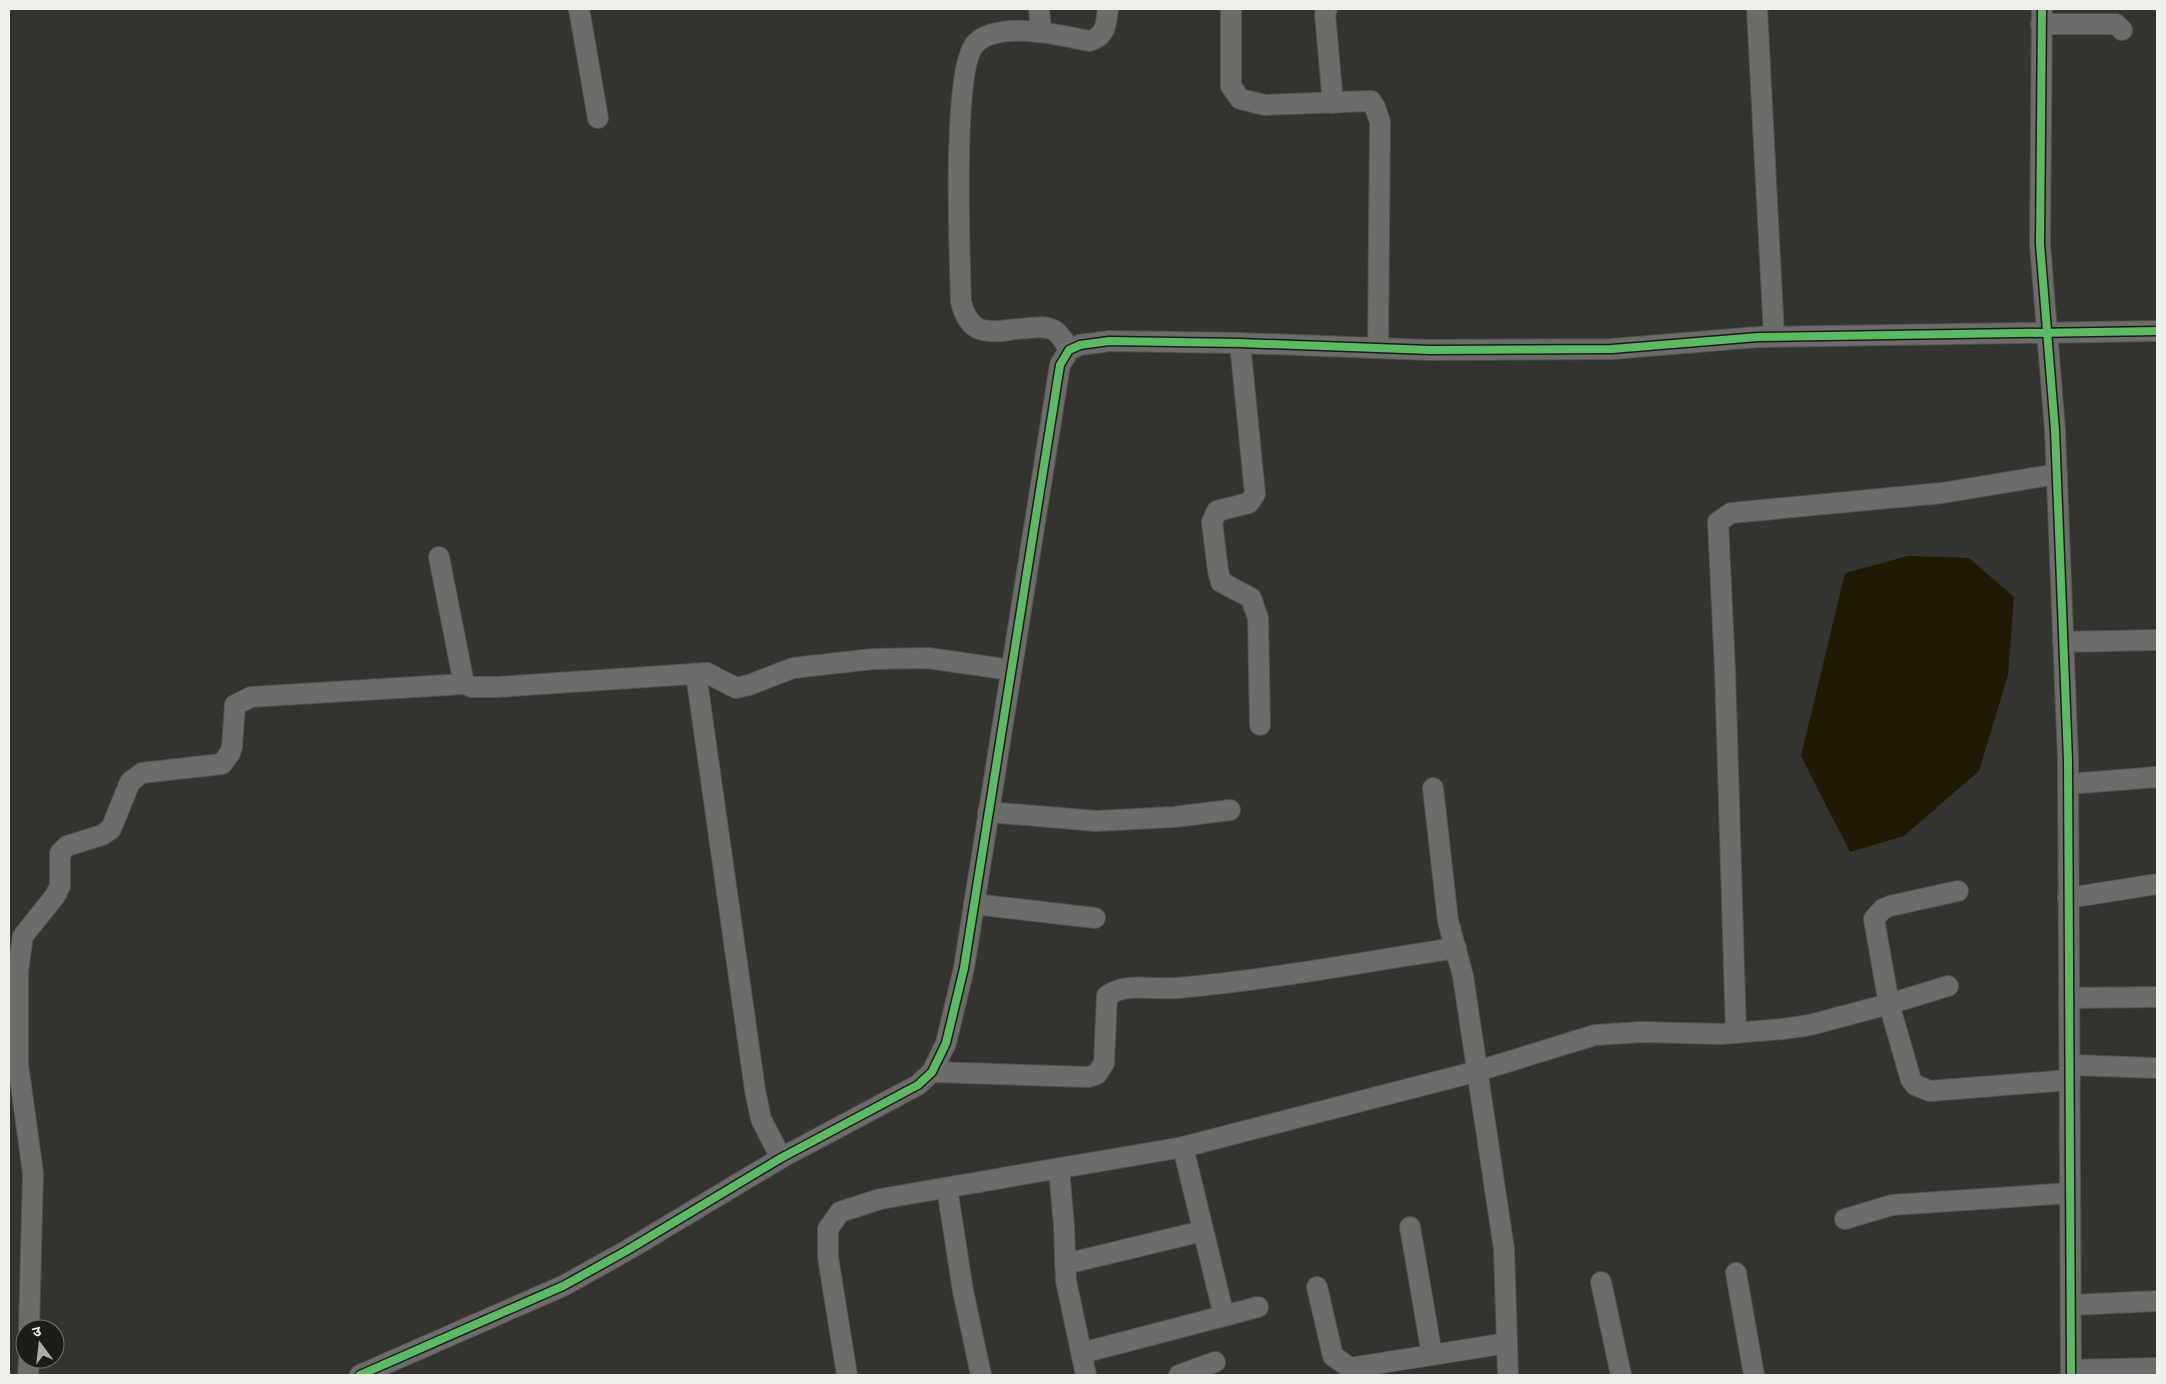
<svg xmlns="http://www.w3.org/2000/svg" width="2166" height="1384" font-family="'Fira Sans Condensed','Noto Sans Devanagari',sans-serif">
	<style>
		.water { fill: #201a04 }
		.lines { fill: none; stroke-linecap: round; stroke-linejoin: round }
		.minor-casing { stroke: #52524f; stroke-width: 22 }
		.minor { stroke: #6c6c6a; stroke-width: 20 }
		.cycleway-casing { stroke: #1c1c19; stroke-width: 11 }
		.cycleway { stroke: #5cba63; stroke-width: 8 }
	</style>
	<rect width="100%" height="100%" fill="#343330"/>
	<!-- water -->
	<polygon class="water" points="1908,556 1969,558 2014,597 2008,675 1979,771 1904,836 1850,852 1801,756 1845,573"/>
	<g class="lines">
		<defs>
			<g id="minor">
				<polyline points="579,9 598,118"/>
				<polyline points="1039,9 1041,31"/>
				<polyline points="1231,9 1231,86 1240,99 1265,105 1371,101 1375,107 1380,122 1378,347"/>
				<polyline points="1327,9 1325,14 1333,103"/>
				<polyline points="1757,9 1774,336"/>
				<polyline points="2042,9 2040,244 2055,430 2068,760 2071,1375"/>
				<polyline points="2041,24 2116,24 2122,30"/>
				<polyline points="1240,343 1255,494 1249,503 1217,511 1212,522 1218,571 1221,582 1251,598 1258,618 1260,725"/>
				<path d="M1069,350C1065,343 1062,336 1055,331C1048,326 1038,327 1029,328C995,330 971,342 961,302C960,259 951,64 977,42C1001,21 1061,35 1089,41C1106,37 1106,24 1108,9"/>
				<polyline points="439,557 464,684 472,687 498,687 707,673 736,688 749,685 793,668 873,659 928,658 1011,670"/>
				<polyline points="2063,642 2157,640"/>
				<polyline points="696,674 755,1090 761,1119 781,1158"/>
				<polyline points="2068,784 2157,777"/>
				<polyline points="1433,788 1448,921 1463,976 1504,1249 1508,1375"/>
				<polyline points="988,812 1096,821 1174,817 1230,810"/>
				<polyline points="1958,891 1890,906 1883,909 1874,919 1889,1004 1911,1080 1915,1085 1930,1091 2070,1080"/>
				<polyline points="2068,898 2157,884"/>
				<polyline points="974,904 1095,918"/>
				<polyline points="2069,998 2157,997"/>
				<polyline points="1736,1033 1725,670 1718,522 1731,513 1942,493 2057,474"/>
				<polyline points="2070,1065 2157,1068"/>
				<path d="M932,1072L1088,1077L1097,1074L1104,1063L1107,996C1125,982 1155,990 1177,988C1270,980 1363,962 1456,948"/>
				<polyline points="1183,1147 1224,1316"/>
				<polyline points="1059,1169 1064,1226 1066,1281 1086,1375"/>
				<polyline points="947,1188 963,1291 981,1375"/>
				<polyline points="1845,1219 1892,1205 2070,1193"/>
				<polyline points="1410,1227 1432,1355"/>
				<polyline points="1065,1264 1203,1231"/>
				<polyline points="1736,1273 1754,1375"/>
				<polyline points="1601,1282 1621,1375"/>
				<polyline points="1317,1287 1333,1356 1350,1368 1507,1343"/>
				<polyline points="2071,1305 2157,1301"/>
				<polyline points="29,1329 33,1173 18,1064 18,971 23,936 55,896 60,886 60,853 67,846 102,835 111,829 130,782 142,773 222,764 230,753 232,747 235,705 251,697 464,684"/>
				<polyline points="1082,1353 1258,1307"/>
				<polyline points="2071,1370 2157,1368"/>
				<polyline points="28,1375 29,1359"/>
				<polyline points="360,1375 563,1286 626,1251 781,1158 918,1085 932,1072 946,1043 964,968 1060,365 1069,350 1080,345 1109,341 1240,343 1430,350 1612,349 1758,337 2157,331"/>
				<polyline points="847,1375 828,1257 828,1229 840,1212 880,1199 1183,1147 1478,1071 1595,1035 1642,1032 1721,1034 1783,1029 1810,1025 1889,1004 1948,986"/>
				<polyline points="1179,1375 1215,1362"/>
			</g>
		</defs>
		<!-- minor casing -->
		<use href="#minor" class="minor-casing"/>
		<!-- minor -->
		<use href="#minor" class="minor"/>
		<defs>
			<g id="cycleway">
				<polyline points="2042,9 2040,244 2055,430 2068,760 2071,1375"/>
				<polyline points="360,1375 563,1286 626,1251 781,1158 918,1085 932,1072 946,1043 964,968 1060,365 1069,350 1080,345 1109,341 1240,343 1430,350 1612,349 1758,337 2157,331"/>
			</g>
		</defs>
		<!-- cycleway casing -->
		<use href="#cycleway" class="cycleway-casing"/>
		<!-- cycleway -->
		<use href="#cycleway" class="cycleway"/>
	</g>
	<!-- border -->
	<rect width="2166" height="1384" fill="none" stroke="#efefeb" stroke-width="20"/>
	<!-- north arrow -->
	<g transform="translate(40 1344) rotate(345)"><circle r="24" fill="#1c1c19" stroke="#70706d"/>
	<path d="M0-4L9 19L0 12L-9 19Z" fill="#aeadaa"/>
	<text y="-8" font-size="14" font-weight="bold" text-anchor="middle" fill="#efefeb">उ</text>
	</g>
</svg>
